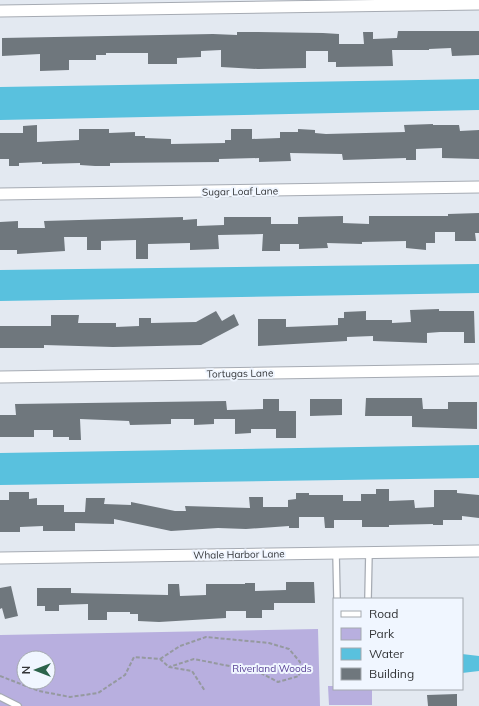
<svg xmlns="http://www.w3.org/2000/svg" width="479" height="706" font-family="Mulish,sans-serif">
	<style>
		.green { fill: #b8afdf; fill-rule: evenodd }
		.water { fill: #59c1de }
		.building { fill: #6f777d }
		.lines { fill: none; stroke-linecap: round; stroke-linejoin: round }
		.lane-casing { stroke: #a6abb3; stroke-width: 8 }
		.street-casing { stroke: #a6abb3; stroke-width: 13 }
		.path { stroke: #95999f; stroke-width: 2; stroke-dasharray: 4 2; stroke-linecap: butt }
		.lane { stroke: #fff; stroke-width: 5.5 }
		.street { stroke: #fff; stroke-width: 11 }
		.labels { text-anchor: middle; stroke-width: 4; stroke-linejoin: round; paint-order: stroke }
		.street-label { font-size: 10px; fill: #333538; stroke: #f0f6ff }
		.park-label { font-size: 10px; fill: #5a4297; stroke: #f0f6ff }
	</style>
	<rect width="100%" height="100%" fill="#e3e9f1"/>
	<!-- green -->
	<g class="green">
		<path d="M318,629L320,706H0V635ZM24,658H48V682H24Z"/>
		<polygon points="328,686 334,686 334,689 372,689 372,705 329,705"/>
	</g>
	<!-- water -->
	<g class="water">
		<polygon points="479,79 479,110 0,120 0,87"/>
		<polygon points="479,264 479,293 0,301 0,270"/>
		<polygon points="479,445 479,478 0,485 0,453"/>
		<polygon points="462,654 479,656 479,671 462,673"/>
	</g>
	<!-- building -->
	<g class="building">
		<polygon points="398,31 479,31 479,55 452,56 451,48 429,49 429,50 392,50 393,66 336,67 336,62 328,62 328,51 306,51 306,68 258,69 221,67 221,50 201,51 201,57 177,58 177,64 148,64 148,53 106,53 106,55 96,55 96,60 69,60 69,70 40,71 40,54 2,56 2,38 213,34 237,35 237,32 258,32 323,33 339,34 339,44 364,44 363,32 373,32 373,39 397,38"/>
		<polygon points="433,124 433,125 459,125 460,131 479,130 479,159 442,158 442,148 416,149 416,160 406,160 406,158 343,160 342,154 290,153 291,161 259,162 259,158 219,159 219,162 110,163 110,166 95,166 80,165 80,163 42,164 42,162 19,163 19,166 9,166 9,159 0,159 0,133 23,133 23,126 37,125 37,142 79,140 79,129 109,129 109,133 135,132 135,136 145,136 145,138 171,139 171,144 225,143 225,140 231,140 231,129 252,129 252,139 280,138 280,132 298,132 298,129 315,130 315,133 326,134 405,132 404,125"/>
		<polygon points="479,213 479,233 475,233 476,241 455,241 455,232 435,232 435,243 426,243 426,250 406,248 406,241 362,242 362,244 327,243 328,248 299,249 299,244 280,244 280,251 262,251 263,234 218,235 219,249 190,250 190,243 148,244 148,259 136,259 136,240 101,241 101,250 87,250 87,237 64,237 65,251 17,254 17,250 0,250 0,222 18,221 18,228 45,228 44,221 183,217 183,220 197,219 197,226 224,225 224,217 271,217 271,224 298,224 298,217 343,216 343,223 369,224 369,216 448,216 448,214"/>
		<polygon points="439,309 439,311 474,311 475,343 464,343 464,332 440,332 427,333 427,343 373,341 373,336 347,337 347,341 258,346 258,319 286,319 286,327 338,325 338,318 344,318 344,312 366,311 366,320 392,320 392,323 411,322 410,310"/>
		<polygon points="216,311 222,321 234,314 239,325 201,345 113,347 44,345 44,348 0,348 0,326 51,326 51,315 79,315 78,323 116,323 116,327 139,326 139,318 151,318 151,323 196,322"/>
		<polygon points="366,398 422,398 423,409 448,409 448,402 477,402 477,429 412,427 412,416 365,416"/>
		<polygon points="263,399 279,399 279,411 296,411 296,438 276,438 276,429 251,429 251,433 235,434 235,419 214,419 214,424 194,425 194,419 171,419 171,424 130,425 129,421 80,419 81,440 69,440 69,437 53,437 53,430 34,430 34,437 0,437 0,415 16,415 15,404 226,401 227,410 263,409"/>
		<polygon points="310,399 342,399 342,415 310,416"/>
		<polygon points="376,489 389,489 389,501 414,500 415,508 434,507 434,490 457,490 457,493 479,495 479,518 462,516 462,520 443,520 443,525 433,525 433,524 389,525 389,527 362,527 362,520 334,520 334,528 325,528 324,517 299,517 299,528 289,528 289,526 246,529 218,528 171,531 114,519 114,524 75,523 75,531 43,531 43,526 20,527 20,532 0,532 0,500 9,500 9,492 29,492 29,499 37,498 37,505 64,505 64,512 85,512 86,498 105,498 104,504 131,505 131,502 175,511 186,511 185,506 250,508 249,497 263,497 263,507 288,507 288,500 296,499 296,493 309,493 309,495 343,495 343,501 361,501 361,494 376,494"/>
		<polygon points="286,582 314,582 315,603 274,603 274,610 262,610 262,618 246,618 246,611 226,611 226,618 159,622 138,621 138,614 130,614 130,612 107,612 107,620 88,620 88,604 59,605 59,611 45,611 45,606 37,606 37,588 71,588 71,593 168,595 168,584 179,584 180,596 206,595 206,584 245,584 245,583 255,583 255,591 286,590"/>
		<polygon points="11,586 18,616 5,619 2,608 0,609 0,588"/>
		<polygon points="457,694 457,706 428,706 427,695"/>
	</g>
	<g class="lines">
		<defs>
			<g id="lane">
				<polyline points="336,553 337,599"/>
				<polyline points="368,599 369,552"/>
				<polyline points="0,697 18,706"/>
			</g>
			<g id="street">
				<polyline points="0,11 479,4"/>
				<polyline points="0,194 479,187"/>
				<polyline points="0,377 479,370"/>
				<polyline points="0,558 479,551"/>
			</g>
		</defs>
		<!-- lane casing -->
		<use href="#lane" class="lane-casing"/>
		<!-- street casing -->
		<use href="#street" class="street-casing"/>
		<!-- path -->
		<g class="path">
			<polyline points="160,659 180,646 206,637 269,643 289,649 300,662 299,676 278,682 259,672 194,659 169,667"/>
			<polyline points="0,676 39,691 70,697 98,693 125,675 134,657 160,659 169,667 192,671 205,691"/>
		</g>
		<!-- lane -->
		<use href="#lane" class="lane"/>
		<!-- street -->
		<use href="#street" class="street"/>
	</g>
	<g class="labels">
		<!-- street labels -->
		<g class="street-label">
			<text transform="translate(240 191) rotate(-1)" y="4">Sugar Loaf Lane</text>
			<text transform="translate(240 373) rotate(-1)" y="4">Tortugas Lane</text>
			<text transform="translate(239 554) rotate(-1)" y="4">Whale Harbor Lane</text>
		</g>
		<!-- park labels -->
		<g class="park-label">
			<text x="272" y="672">Riverland Woods</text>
		</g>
	</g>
	<!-- legend -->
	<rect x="333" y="598" width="130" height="92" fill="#f0f6ff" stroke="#a4a9af"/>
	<rect x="341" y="611" width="20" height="6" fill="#ffffff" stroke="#a4a9af"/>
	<text x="369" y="618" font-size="12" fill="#333538">Road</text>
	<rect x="341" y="628" width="20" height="12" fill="#b8afdf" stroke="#a4a9af"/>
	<text x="369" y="638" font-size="12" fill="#333538">Park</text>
	<rect x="341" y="648" width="20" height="12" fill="#59c1de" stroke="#a4a9af"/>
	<text x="369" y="658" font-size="12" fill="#333538">Water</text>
	<rect x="341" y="668" width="20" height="12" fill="#6f777d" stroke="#a4a9af"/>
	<text x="369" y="678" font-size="12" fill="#333538">Building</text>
	<!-- north arrow -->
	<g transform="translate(36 670) rotate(270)"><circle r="19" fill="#f0f6ff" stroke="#a4a9af"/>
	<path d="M0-3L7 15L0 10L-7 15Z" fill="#2b634b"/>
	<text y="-6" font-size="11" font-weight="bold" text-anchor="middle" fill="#333538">N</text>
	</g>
</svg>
